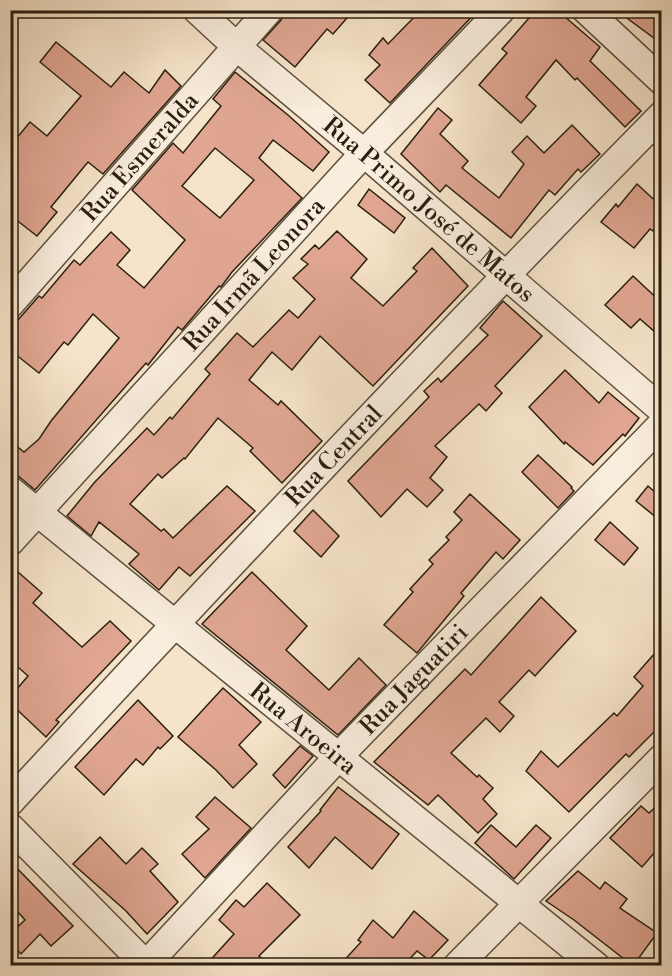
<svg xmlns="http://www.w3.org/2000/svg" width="672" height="976" font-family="'Libre Bodoni',serif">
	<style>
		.building { fill: #e0a692; stroke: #2a1f0f; stroke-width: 1.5; fill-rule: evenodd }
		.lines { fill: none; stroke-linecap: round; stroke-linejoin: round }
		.minor-casing { stroke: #5d503e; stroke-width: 30 }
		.minor { stroke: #f9eddd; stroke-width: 27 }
		.labels { text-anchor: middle; stroke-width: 4.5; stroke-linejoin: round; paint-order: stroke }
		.street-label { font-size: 24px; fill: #2a1f0f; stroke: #f9eddd }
	</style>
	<rect width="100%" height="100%" fill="#f6e4ca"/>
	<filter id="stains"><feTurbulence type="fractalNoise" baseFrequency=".00333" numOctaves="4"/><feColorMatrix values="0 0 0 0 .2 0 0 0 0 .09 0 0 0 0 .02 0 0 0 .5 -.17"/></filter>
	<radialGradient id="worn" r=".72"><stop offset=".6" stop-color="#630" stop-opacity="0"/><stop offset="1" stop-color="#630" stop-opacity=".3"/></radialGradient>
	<!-- building -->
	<g class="building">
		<polygon points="284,10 354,10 333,34 327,29 295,67 263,40 281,20"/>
		<polygon points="421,10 478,10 390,103 365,80 380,65 369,55 383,38 388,44"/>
		<polygon points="536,10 557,10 600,47 590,61 641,111 625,127 577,78 575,80 556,60 526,97 536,106 521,123 479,85 507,53 502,49"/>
		<polygon points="616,10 662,10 662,44"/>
		<polygon points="56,42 111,87 124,72 149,93 165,70 181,86 103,174 88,162 51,207 57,212 37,236 10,215 10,146 30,122 47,136 81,96 40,62"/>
		<path d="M235,72L288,115L329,152L313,171L273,140L259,158L302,198L232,272L221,287L219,286L182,330L178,327L148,365L146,363L35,490L10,469V441L24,452L39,439L51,421L119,338L93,314L68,345L64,342L39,373L10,350V329L39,296L42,298L74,260L80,265L111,232L130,250L117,265L144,288L185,240L132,190L173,143L183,153L221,106L213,99ZM215,148L254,180L220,218L182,186Z"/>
		<polygon points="438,108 452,120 440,134 468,161 462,168 499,198 524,164 512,152 527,136 544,153 572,125 600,154 581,172 578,169 555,195 549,190 511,238 446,185 440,192 401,154"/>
		<polygon points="637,184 662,207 662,221 653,231 650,229 634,248 601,222 616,204 618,207"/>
		<polygon points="369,189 405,218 394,233 358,205"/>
		<polygon points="337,231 367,259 351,278 383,306 417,271 413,268 432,248 468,286 373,386 320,336 292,370 272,352 249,380 278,405 281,401 322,441 282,483 250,451 253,448 218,418 185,459 184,458 162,478 158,474 130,504 161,531 164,529 173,538 227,486 255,511 190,576 179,567 159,590 129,564 139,554 99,522 91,536 67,516 94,483 147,428 154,435 170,417 172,419 210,374 205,369 237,333 253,347 289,310 298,318 315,299 293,278 308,264 301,259 315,245 319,249"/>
		<polygon points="633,276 662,303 662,338 640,319 631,328 605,305"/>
		<polygon points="503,301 542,336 495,386 502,393 486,411 479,404 435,446 447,457 430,478 443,490 427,507 407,489 381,517 348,481 429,397 424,391 438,378 441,382 488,335 480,328"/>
		<polygon points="565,370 599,403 608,392 639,418 625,436 623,434 593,465 565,442 564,444 529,407"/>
		<polygon points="538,455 572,487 571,488 574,491 558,508 522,472"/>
		<polygon points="648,486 662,498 662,522 636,501"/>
		<polygon points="470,494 520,540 503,559 496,552 461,593 464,596 417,653 384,625 413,592 410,589 433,564 429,560 449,540 446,537 462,520 454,512"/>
		<polygon points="313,510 339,536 321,557 294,531"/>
		<polygon points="610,522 638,548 624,565 595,540"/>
		<polygon points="10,565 42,593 33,603 82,647 110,621 131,641 56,720 59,722 46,737 10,703 10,697 28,676 10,660"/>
		<polygon points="252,572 307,626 286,650 329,690 359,658 386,685 338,735 202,624"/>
		<polygon points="541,597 576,631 535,676 529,670 499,702 514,716 500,732 486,718 451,753 477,777 479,775 493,788 483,799 497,814 478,833 438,795 428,805 374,762 465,669 471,675"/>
		<polygon points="662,645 662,724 629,757 626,754 569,812 526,771 541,751 558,767 614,713 617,716 643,686 634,677"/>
		<polygon points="223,688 261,722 239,745 257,764 233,788 216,770 178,737"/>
		<polygon points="138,700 173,736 160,749 158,747 143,765 136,759 104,795 75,767"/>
		<polygon points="300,746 313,756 285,788 273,775"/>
		<polygon points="338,787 399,834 372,869 335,837 309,868 288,847 321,811 320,810"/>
		<polygon points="215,797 251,828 205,878 182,854 209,829 196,817"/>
		<polygon points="662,801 662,844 642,867 610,838 641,806 649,813"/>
		<polygon points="491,825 516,847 536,825 551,838 514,879 475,843"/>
		<polygon points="100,837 126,864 142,848 158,864 150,871 178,902 147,934 126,911 73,864"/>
		<polygon points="10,861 73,926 51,946 40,934 21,954 10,942 10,934 25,920 10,903"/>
		<polygon points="578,871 600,889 605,882 627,899 620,908 657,933 633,966 574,920 546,901"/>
		<polygon points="267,883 300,915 259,956 269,966 205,966 234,934 219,920 236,900 244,907"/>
		<polygon points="414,911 448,940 429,960 417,951 403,966 339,966 361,942 358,940 373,920 393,938"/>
	</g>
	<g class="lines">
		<defs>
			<g id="minor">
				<path id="s1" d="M197,10L237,47L364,153L662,410"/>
				<polyline points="586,10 662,81"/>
				<path id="s2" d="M10,304L269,10"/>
				<path id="s3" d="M10,490L596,966"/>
				<path id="s4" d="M10,542L364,153L501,10"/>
				<path id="s5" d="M10,802C224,570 441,340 662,115"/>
				<polyline points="10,827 147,966"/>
				<path id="s6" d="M145,966L338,757L662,424"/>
				<polyline points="457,966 662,758"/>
			</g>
		</defs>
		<!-- minor casing -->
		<use href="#minor" class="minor-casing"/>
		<!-- minor -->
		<use href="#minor" class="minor"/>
	</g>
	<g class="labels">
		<!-- street labels -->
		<g class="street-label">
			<text dy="8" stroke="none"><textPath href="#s2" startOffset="196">Rua Esmeralda</textPath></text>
			<text dy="8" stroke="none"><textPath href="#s1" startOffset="306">Rua Primo José de Matos</textPath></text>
			<text dy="8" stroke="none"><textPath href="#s4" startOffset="362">Rua Irmã Leonora</textPath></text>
			<text dy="8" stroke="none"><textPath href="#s5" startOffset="474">Rua Central</textPath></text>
			<text dy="8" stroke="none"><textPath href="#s6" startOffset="393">Rua Jaguatiri</textPath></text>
			<text dy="8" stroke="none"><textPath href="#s3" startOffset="378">Rua Aroeira</textPath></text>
		</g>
	</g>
	<!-- margin -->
	<rect width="672" height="976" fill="none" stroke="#f6e4ca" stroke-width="36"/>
	<rect x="12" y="12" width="648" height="952" fill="none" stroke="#2a1f0f" stroke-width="3"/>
	<rect x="18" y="18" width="636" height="940" fill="none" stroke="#2a1f0f" stroke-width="1.5"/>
	<rect width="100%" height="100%" filter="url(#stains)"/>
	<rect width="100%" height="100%" fill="url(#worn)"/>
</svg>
